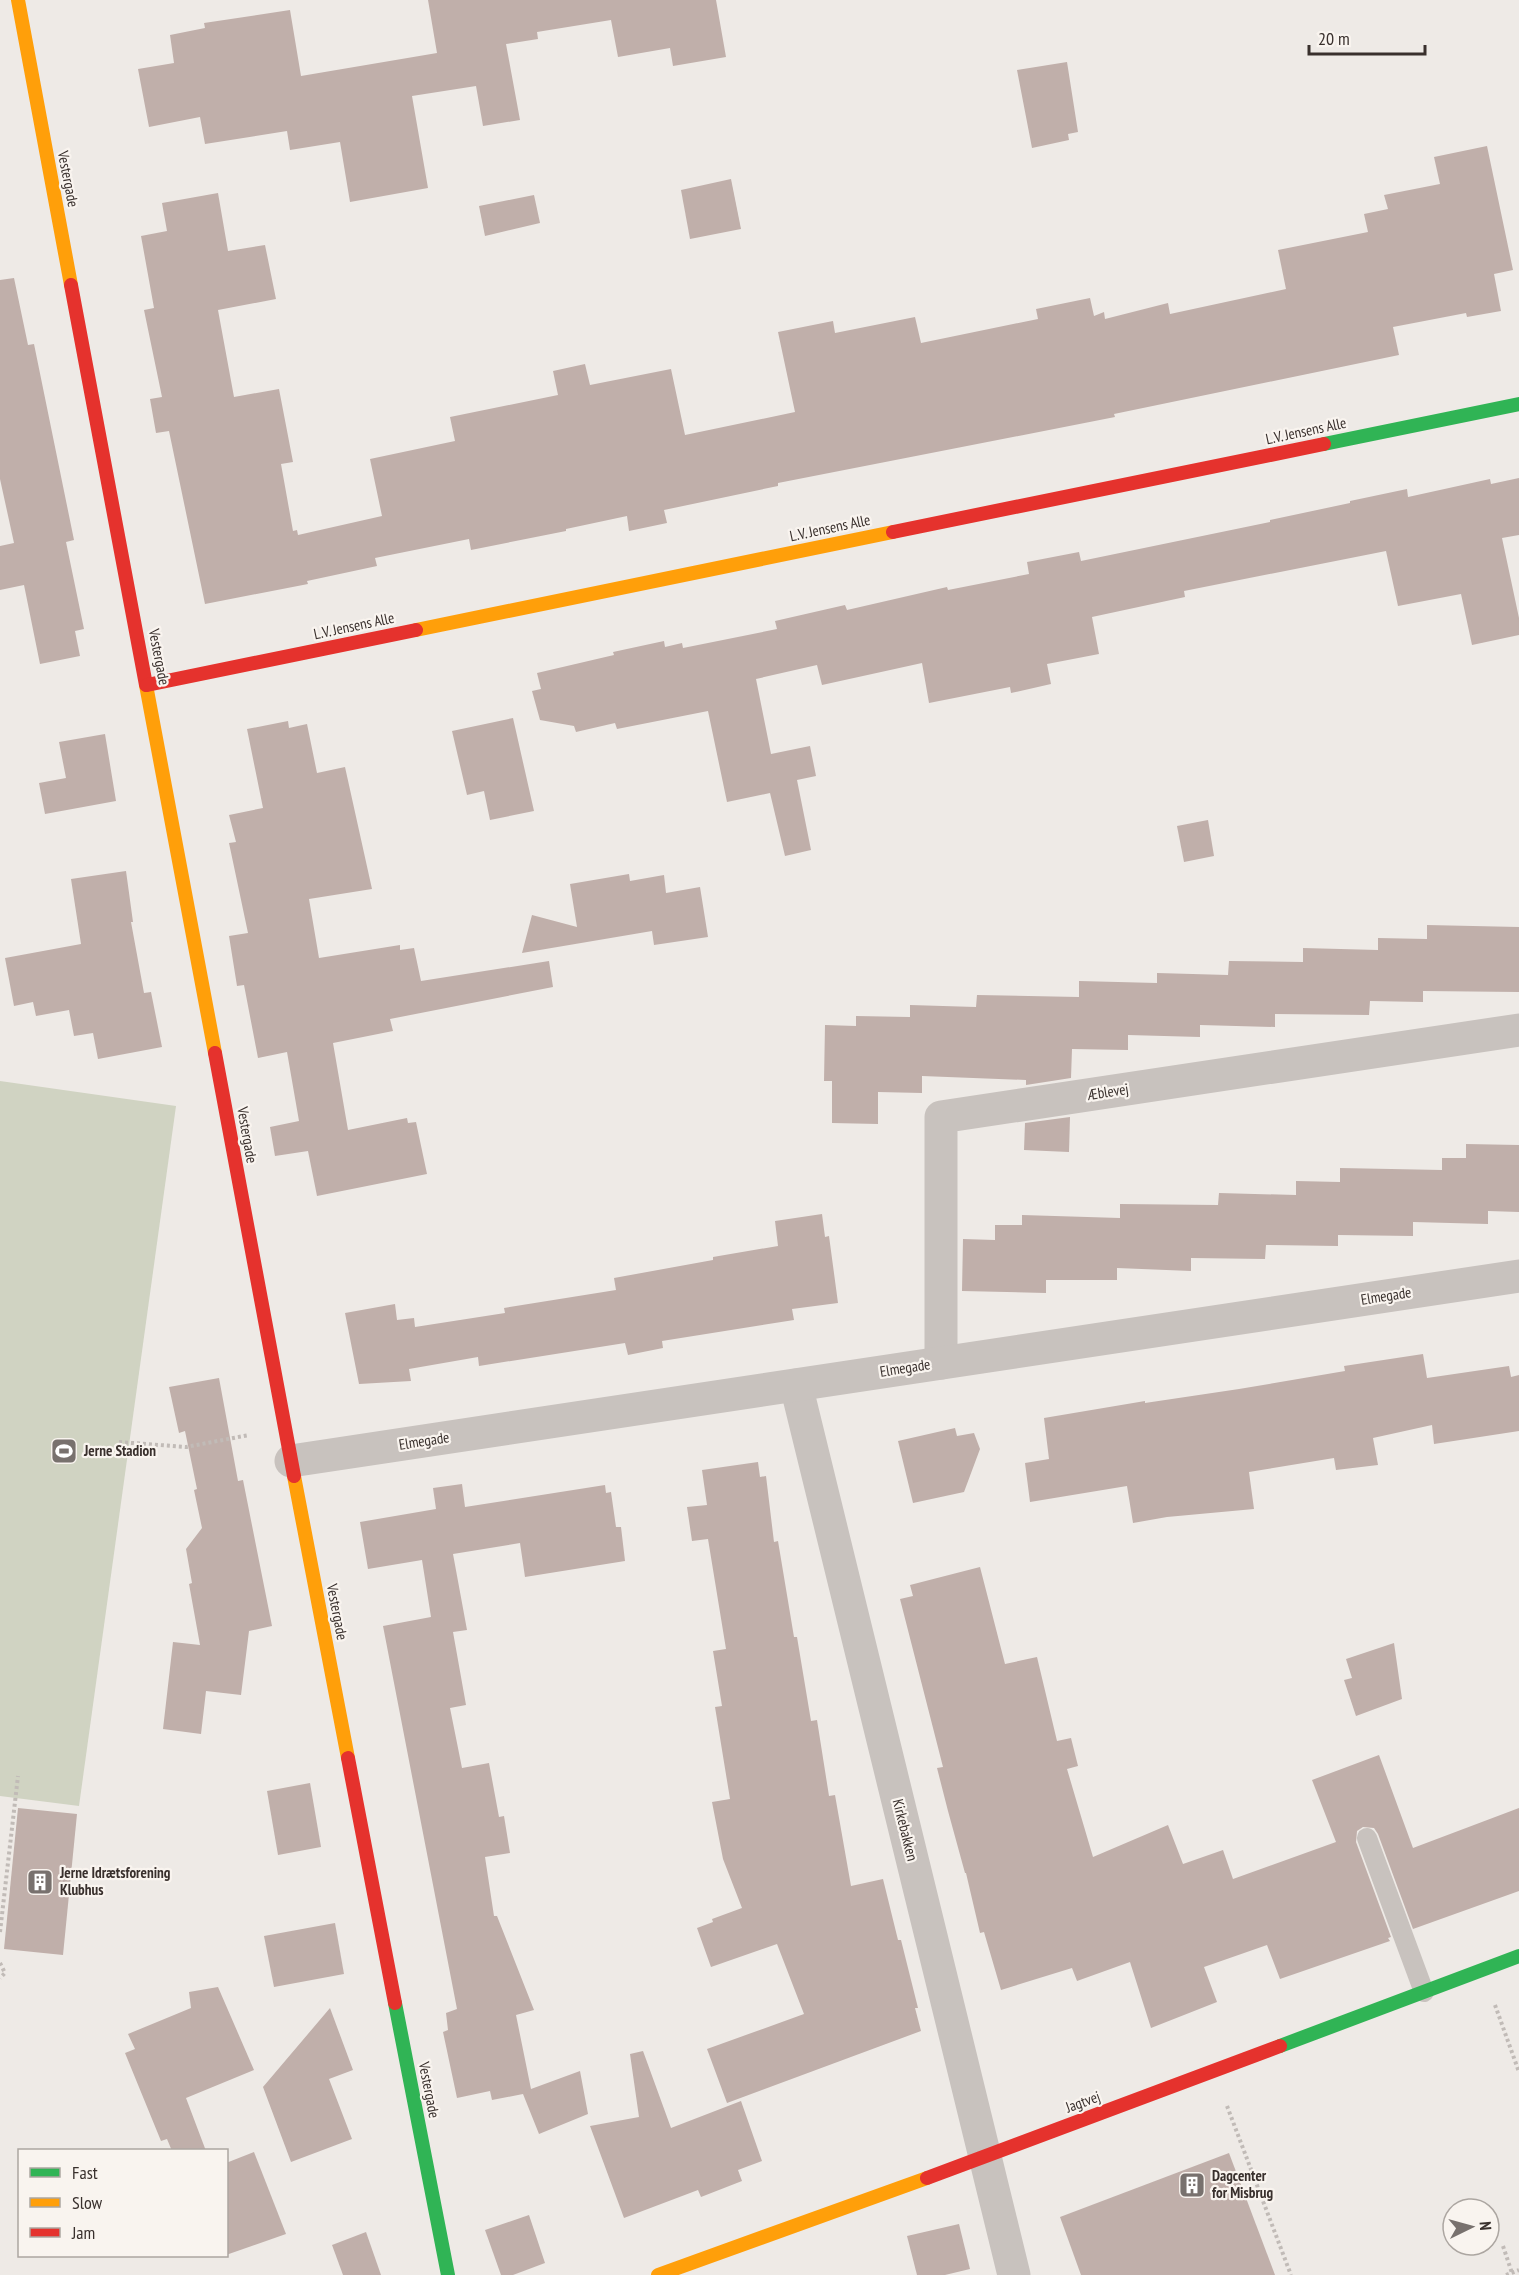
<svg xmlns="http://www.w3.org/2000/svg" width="1519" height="2275" font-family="'PT Sans Narrow',sans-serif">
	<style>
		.green { fill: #d0d3c2 }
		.building { fill: #c0afaa }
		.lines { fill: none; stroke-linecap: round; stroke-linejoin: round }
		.path { stroke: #c1bbb7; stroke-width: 4; stroke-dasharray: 3 3; stroke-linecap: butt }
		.lane { stroke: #c8c2be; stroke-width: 20 }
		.street { stroke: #c8c2be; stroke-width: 33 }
		.fast { stroke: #30b455; stroke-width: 14 }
		.slow { stroke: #ff9f0a; stroke-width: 14 }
		.jam { stroke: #e5322d; stroke-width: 14 }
		.labels { text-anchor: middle; stroke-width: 4.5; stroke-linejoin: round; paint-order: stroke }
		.street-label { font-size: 15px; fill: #39302d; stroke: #f9f4ef }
		.poi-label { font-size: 15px; font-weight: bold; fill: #39302d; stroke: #f9f4ef; text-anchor: start }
	</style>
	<rect width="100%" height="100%" fill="#eeeae6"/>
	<!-- green -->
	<polygon class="green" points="0,1081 176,1106 79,1806 0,1796"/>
	<!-- building -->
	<g class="building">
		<polygon points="428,0 716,0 726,57 673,66 670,48 618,57 611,20 537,32 538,39 506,44 520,120 483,126 476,86 412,96 428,188 350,202 340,142 290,150 287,131 205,144 200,117 149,127 138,69 174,63 170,35 205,28 204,23 290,10 301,76 437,53"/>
		<polygon points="1067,62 1078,132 1068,134 1069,140 1032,148 1017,70"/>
		<polygon points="1487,146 1513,270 1494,274 1501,311 1467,317 1466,313 1393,327 1399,355 1114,414 1115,417 778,483 778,486 664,510 667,523 629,531 627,516 566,529 566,531 471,550 469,539 375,558 377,566 307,581 308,584 205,604 169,431 156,433 150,399 162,397 144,310 154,308 141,236 167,231 162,203 218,193 228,251 265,245 276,299 218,310 234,397 279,389 293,462 281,464 293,531 297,530 298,535 382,516 370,459 455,441 450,417 558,395 553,371 585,364 590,385 671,369 685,435 795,412 778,332 833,321 835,333 915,317 921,343 1038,319 1036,309 1090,298 1094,316 1104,312 1105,319 1168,303 1170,314 1286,289 1278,250 1368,232 1364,214 1388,209 1384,195 1440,184 1434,157"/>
		<polygon points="731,179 741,229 690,239 681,190"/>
		<polygon points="534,195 540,223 485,236 479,206"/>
		<polygon points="14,278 28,345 34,344 74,540 66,542 84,629 75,631 80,656 40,664 24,585 0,590 0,546 14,543 0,479 0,280"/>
		<polygon points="1519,478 1519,535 1502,538 1519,618 1519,635 1472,645 1461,594 1398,606 1386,551 1184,591 1185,597 1092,617 1099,654 1047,664 1051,684 1011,693 1010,687 929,703 922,663 822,685 817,665 756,679 771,754 810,746 816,776 797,780 811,850 785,856 770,793 727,802 708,711 617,729 615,723 576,732 574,726 540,720 532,691 541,689 537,673 614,655 613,652 664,641 665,647 682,643 683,648 777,629 775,621 845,605 847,610 947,587 948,590 1029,574 1027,562 1079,552 1081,561 1270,522 1270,520 1350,503 1350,501 1407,489 1408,497 1490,479 1491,484"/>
		<polygon points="513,718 534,811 490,820 484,791 467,795 452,731"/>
		<polygon points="288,721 289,728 307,724 317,773 345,767 372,889 309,899 319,958 400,945 400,950 414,948 421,981 549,961 553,987 390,1019 393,1031 333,1043 348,1130 407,1118 408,1123 416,1122 427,1174 317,1196 308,1151 275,1156 270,1127 299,1121 287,1052 258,1058 244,985 237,986 229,936 248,933 229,843 236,842 229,815 263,808 247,729"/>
		<polygon points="105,734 116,801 45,814 39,783 66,778 59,742"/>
		<polygon points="1208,820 1214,856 1184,862 1177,826"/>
		<polygon points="126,871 133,922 131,922 144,993 151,992 162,1047 98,1059 93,1033 74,1036 69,1010 36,1016 33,1002 14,1006 5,958 81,944 71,879"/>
		<polygon points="629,874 630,881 664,875 666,893 700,887 708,937 654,945 652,931 522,953 532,915 577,927 570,884"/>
		<polygon points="1427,925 1519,927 1519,992 1423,991 1423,1002 1370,1001 1369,1015 1275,1014 1275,1027 1200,1025 1200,1037 1128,1035 1128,1050 1072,1049 1071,1078 1026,1085 1026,1080 922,1076 922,1093 878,1092 878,1124 832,1123 832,1081 824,1081 825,1025 856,1026 856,1016 910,1017 910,1005 976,1007 977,995 1079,997 1079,981 1157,983 1157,973 1228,975 1229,961 1303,962 1303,948 1378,950 1378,938 1427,939"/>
		<polygon points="1070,1117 1069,1152 1024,1150 1025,1123"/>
		<polygon points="1466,1144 1519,1145 1519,1212 1488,1211 1488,1224 1413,1222 1413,1236 1338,1235 1338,1246 1266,1245 1265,1259 1191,1258 1191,1271 1117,1268 1117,1280 1046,1280 1046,1293 962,1291 963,1239 995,1240 995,1225 1022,1225 1022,1215 1120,1218 1120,1204 1218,1205 1219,1193 1296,1195 1296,1181 1340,1182 1340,1168 1442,1170 1442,1158 1466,1158"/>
		<polygon points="822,1214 825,1237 829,1236 838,1303 792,1309 794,1320 662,1341 663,1348 628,1355 625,1343 479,1366 478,1357 409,1369 411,1381 359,1384 345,1313 395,1304 397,1320 414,1318 415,1327 505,1313 504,1308 616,1290 614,1278 713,1260 713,1257 778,1246 775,1221"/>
		<polygon points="1423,1354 1427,1378 1509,1366 1511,1377 1519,1375 1519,1431 1434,1444 1432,1425 1373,1438 1378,1465 1336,1470 1334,1458 1249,1472 1254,1509 1167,1517 1133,1523 1127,1486 1030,1502 1025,1463 1049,1459 1044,1418 1145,1401 1145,1403 1239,1389 1345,1371 1344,1366"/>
		<polygon points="219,1378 238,1481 243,1480 272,1626 249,1631 241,1695 206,1691 201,1734 163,1729 173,1642 200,1645 189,1584 192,1583 186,1549 202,1528 194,1490 197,1489 185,1431 179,1433 169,1387"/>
		<polygon points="955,1428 957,1436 974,1433 980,1449 964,1492 913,1503 898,1441"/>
		<polygon points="758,1462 760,1477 766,1476 774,1542 778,1541 794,1637 797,1637 811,1721 817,1720 829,1796 835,1795 851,1886 883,1879 898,1940 901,1940 918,2008 915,2008 921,2031 727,2103 707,2049 804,2014 777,1944 711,1967 697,1928 713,1922 712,1919 742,1908 723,1859 712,1802 730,1799 715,1707 722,1706 713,1651 726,1649 708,1539 692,1541 687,1507 707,1505 702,1470"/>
		<polygon points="462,1484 465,1507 605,1485 606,1493 611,1492 616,1527 621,1527 625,1561 525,1577 520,1543 453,1554 467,1630 453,1632 466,1705 450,1708 462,1768 489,1763 499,1817 504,1816 510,1853 485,1857 494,1916 497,1916 534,2010 516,2015 531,2089 580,2071 588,2114 539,2134 523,2094 492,2100 490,2091 457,2098 443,2032 448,2030 446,2013 457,2009 383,1626 431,1617 422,1560 368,1569 360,1522 436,1509 433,1488"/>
		<polygon points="980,1567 1005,1664 1037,1657 1057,1741 1071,1738 1078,1766 1067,1769 1093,1857 1168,1825 1183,1864 1223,1850 1233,1879 1336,1842 1312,1780 1379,1755 1413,1848 1519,1808 1519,1891 1413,1929 1378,1834 1374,1828 1363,1827 1357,1831 1356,1842 1391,1937 1388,1938 1390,1941 1280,1979 1267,1945 1204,1967 1217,2002 1151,2028 1130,1962 1077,1981 1072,1968 1001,1990 984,1932 980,1933 966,1873 965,1873 948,1811 937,1768 943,1767 900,1599 913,1596 910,1585"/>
		<polygon points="1394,1643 1402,1699 1356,1716 1344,1680 1352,1678 1346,1659"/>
		<polygon points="310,1783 321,1847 278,1855 267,1791"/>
		<polygon points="18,1808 77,1814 63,1955 4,1949"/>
		<polygon points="335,1923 344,1974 274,1987 264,1936"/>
		<polygon points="218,1987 254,2070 186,2098 206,2151 172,2151 167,2139 161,2141 125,2053 135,2049 128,2034 191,2008 189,1992"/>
		<polygon points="330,2008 353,2070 329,2079 352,2139 291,2162 263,2087"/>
		<polygon points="643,2051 671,2128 741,2101 762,2161 738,2170 742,2181 701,2197 698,2190 624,2218 590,2126 639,2117 630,2054"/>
		<polygon points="254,2152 286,2234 226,2255 226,2163"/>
		<polygon points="1229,2153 1275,2275 1081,2275 1060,2217"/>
		<polygon points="529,2215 545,2263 513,2275 501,2275 485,2230"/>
		<polygon points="959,2224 970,2269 945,2275 917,2275 907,2236"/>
		<polygon points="366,2232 381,2275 343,2275 332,2245"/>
	</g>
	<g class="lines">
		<!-- path -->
		<g class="path">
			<polyline points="119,1442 186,1447 249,1435"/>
			<polyline points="0,1932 18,1776"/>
			<polyline points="0,1963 5,1973 0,1978"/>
			<polyline points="1495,2005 1519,2072"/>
			<polyline points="1227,2106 1291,2275"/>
			<polyline points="1503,2246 1512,2273"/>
			<polyline points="1506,2275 1519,2270"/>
		</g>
		<!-- lane -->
		<polyline class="lane" points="1367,1838 1424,1992"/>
		<!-- street -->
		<g class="street">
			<polyline points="941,1363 941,1117 1519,1030"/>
			<polyline points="796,1385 1014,2275"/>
			<polyline points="291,1461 1519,1276"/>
		</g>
		<!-- fast -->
		<g class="fast">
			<polyline points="1324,444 1519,404"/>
			<polyline points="395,2003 448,2275"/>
			<polyline points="1280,2046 1519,1956"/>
		</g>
		<!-- slow -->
		<g class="slow">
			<polyline points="18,0 71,285"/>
			<polyline points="416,630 893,532"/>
			<polyline points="146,685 215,1053"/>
			<polyline points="294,1476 348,1758"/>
			<polyline points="658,2275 927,2178"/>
		</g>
		<!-- jam -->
		<g class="jam">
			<polyline points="71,285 146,685"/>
			<polyline points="893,532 1324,444"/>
			<polyline points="147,685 416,630"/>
			<polyline points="215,1053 294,1476"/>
			<polyline points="348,1758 395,2003"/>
			<polyline points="927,2178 1280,2046"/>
		</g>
	</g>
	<!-- icons -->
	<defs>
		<symbol id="stadium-square" viewBox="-11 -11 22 22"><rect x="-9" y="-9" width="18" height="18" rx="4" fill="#78716e" stroke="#f9f4ef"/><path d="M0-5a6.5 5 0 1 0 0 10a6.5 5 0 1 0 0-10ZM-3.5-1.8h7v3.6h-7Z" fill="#fff"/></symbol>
		<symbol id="building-square" viewBox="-11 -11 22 22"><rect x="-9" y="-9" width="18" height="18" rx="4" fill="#78716e" stroke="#f9f4ef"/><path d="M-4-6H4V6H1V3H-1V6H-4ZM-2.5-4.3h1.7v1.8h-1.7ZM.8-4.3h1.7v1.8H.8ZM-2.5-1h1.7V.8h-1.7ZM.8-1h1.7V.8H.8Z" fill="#fff"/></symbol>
	</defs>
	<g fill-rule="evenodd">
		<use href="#stadium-square" x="49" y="1436" width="30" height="30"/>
		<use href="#building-square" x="25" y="1867" width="30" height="30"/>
		<use href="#building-square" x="1177" y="2170" width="30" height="30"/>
	</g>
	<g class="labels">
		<!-- street labels -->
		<g class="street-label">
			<text transform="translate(68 179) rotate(79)" y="5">Vestergade</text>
			<text transform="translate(1306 431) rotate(-12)" y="5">L.V. Jensens Alle</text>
			<text transform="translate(830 528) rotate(-12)" y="5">L.V. Jensens Alle</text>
			<text transform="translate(354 626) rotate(-12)" y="5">L.V. Jensens Alle</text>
			<text transform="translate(159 657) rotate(79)" y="5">Vestergade</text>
			<text transform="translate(1108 1092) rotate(-9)" y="5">Æblevej</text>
			<text transform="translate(247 1135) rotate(80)" y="5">Vestergade</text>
			<text transform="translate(1386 1296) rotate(-9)" y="5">Elmegade</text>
			<text transform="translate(905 1368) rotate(-9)" y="5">Elmegade</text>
			<text transform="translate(424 1441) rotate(-9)" y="5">Elmegade</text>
			<text transform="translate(337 1612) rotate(79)" y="5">Vestergade</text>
			<text transform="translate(905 1830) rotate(76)" y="5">Kirkebakken</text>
			<text transform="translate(429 2090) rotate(79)" y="5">Vestergade</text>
			<text transform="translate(1083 2102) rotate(-20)" y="5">Jagtvej</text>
		</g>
		<!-- poi labels -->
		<g class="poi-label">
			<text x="84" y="1456">Jerne Stadion</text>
			<text x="60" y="1878">Jerne Idrætsforening<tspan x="60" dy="17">Klubhus</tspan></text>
			<text x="1212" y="2181">Dagcenter<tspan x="1212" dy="17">for Misbrug</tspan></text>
		</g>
	</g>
	<!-- legend -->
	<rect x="18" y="2149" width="210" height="108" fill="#f9f4ef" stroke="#aca6a1" stroke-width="1.5"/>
	<rect x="30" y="2168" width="30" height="9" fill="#30b455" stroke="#aca6a1" stroke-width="1.5"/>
	<text x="72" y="2179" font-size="18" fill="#39302d">Fast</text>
	<rect x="30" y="2198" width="30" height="9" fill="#ff9f0a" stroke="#aca6a1" stroke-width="1.5"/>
	<text x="72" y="2209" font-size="18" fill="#39302d">Slow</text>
	<rect x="30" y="2228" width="30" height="9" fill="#e5322d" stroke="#aca6a1" stroke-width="1.5"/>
	<text x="72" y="2239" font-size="18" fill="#39302d">Jam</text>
	<!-- north arrow -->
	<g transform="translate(1471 2227) rotate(85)"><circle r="28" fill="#f9f4ef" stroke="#aca6a1" stroke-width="1.5"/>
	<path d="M0-4.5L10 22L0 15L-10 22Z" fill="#78716e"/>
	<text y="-9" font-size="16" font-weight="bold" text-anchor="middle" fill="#39302d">N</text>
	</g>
	<!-- scale -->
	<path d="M1309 45v9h116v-9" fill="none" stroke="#39302d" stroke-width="3"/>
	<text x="1318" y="45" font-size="18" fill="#39302d" stroke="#f9f4ef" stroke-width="4.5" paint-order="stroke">20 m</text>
</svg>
